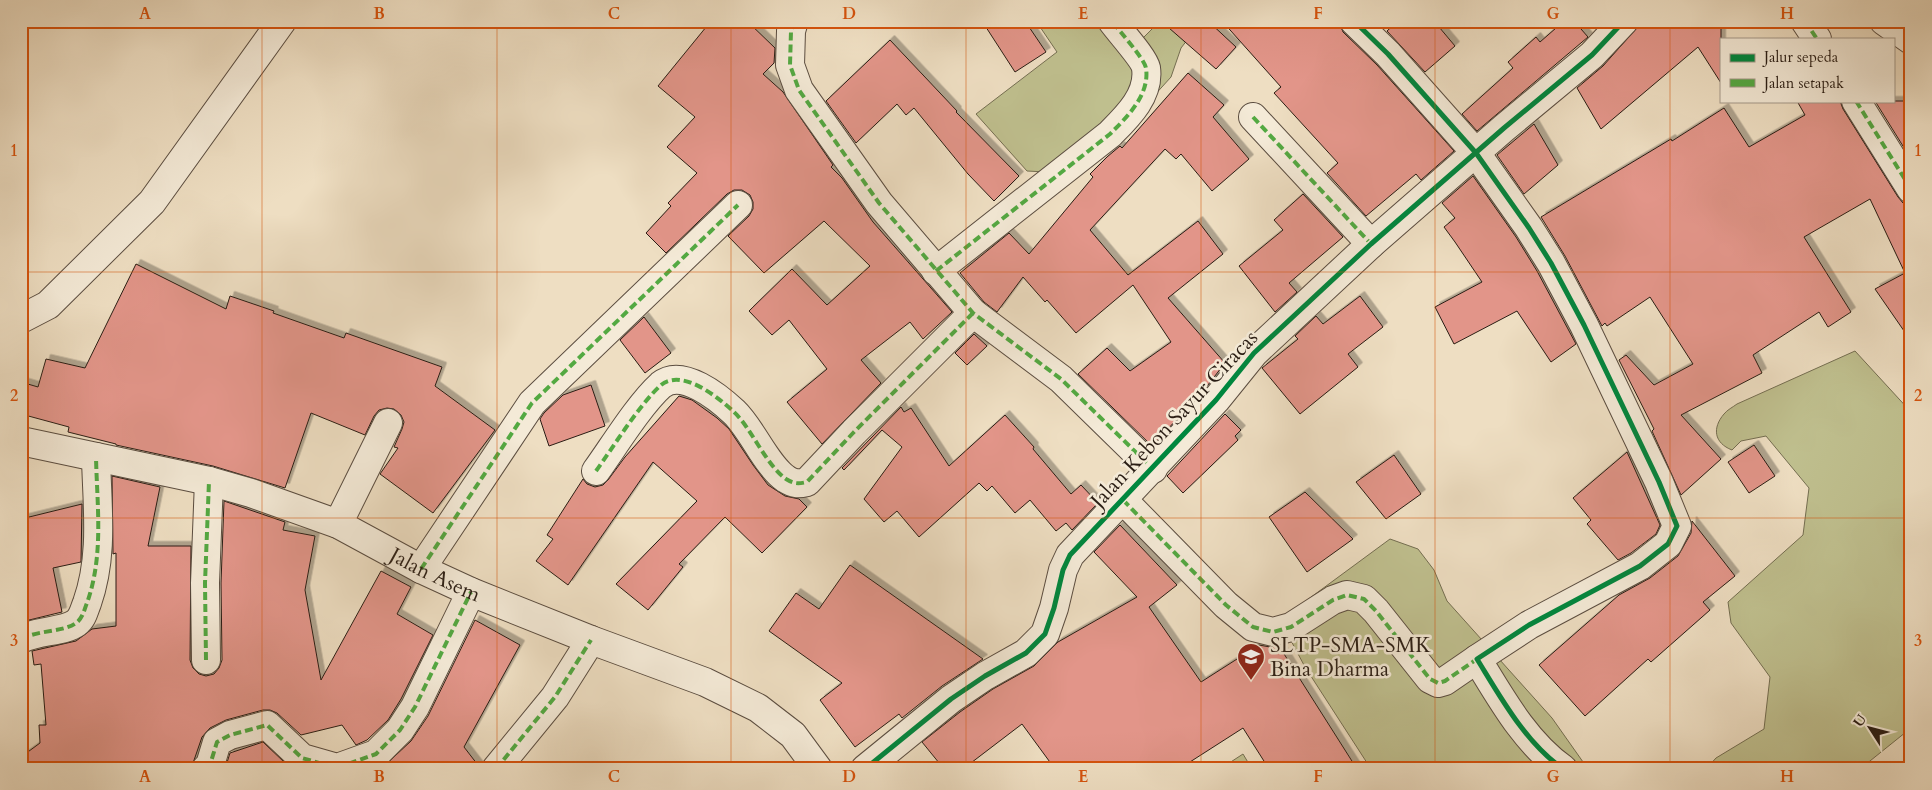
<svg xmlns="http://www.w3.org/2000/svg" width="1932" height="790" font-family="Cardo,serif">
	<style>
		.green { fill: #bfbf8e; stroke: #746e51 }
		.building { fill: #e29589; stroke: #2a1d14; filter: url(#shadow) }
		.lines { fill: none; stroke-linecap: round; stroke-linejoin: round }
		.minor-casing { stroke: #5b4d40; stroke-width: 30 }
		.minor { stroke: #f4ead7; stroke-width: 28 }
		.quiet { stroke: #53a942; stroke-width: 4; stroke-dasharray: 8 4; stroke-linecap: butt }
		.cycleway-casing { stroke: #f4ead7; stroke-width: 8 }
		.cycleway { stroke: #00873e; stroke-width: 5 }
		.grid { fill: none; stroke: #d5530d; stroke-width: 1; stroke-opacity: 0.55 }
		.labels { text-anchor: middle; stroke-width: 5; stroke-linejoin: round; paint-order: stroke }
		.street-label { font-size: 21px; fill: #2a1d14; stroke: #f4ead7 }
		.poi-label { font-size: 21px; fill: #2a1d14; stroke: #f4ead7; text-anchor: start }
		.neatline { fill: none; stroke: #d5530d; stroke-width: 2 }
		.grid-label { font-size: 16px; text-anchor: middle; font-weight: bold; fill: #d5530d }
	</style>
	<defs>
		<filter id="shadow"><feDropShadow dx="4.5" dy="-4.5" stdDeviation="0" flood-color="#0004"/></filter>
	</defs>
	<rect width="100%" height="100%" fill="#eedec2"/>
	<filter id="stains"><feTurbulence type="fractalNoise" baseFrequency=".004" numOctaves="4"/><feColorMatrix values="0 0 0 0 .2 0 0 0 0 .09 0 0 0 0 .02 0 0 0 .5 -.17"/></filter>
	<radialGradient id="worn" r=".72"><stop offset=".6" stop-color="#630" stop-opacity="0"/><stop offset="1" stop-color="#630" stop-opacity=".3"/></radialGradient>
	<!-- green -->
	<g class="green">
		<polygon points="1036,21 1123,21 1143,38 1160,21 1202,21 1181,48 1171,77 1123,130 1046,172 1027,171 976,114 1057,52"/>
		<path d="M1855,351L1911,412V728L1860,769H1706L1716,758L1764,729L1770,677L1731,623L1728,602L1803,535L1809,488L1766,436L1741,441L1732,450C1714,443 1712,428 1724,414C1727,410 1733,407 1737,404Z"/>
		<polygon points="1390,539 1418,549 1434,570 1447,601 1552,718 1588,769 1371,769 1305,667 1280,620"/>
		<polygon points="1243,754 1252,769 1220,769"/>
	</g>
	<!-- building -->
	<g class="building">
		<polygon points="711,21 747,21 775,48 774,63 763,74 783,92 833,165 831,167 842,178 873,222 952,312 923,339 910,322 861,360 881,383 822,444 787,402 827,369 789,320 772,335 749,311 792,269 827,305 870,266 824,221 764,273 728,236 749,216 753,209 753,202 750,195 742,190 734,190 727,194 666,253 646,233 671,206 668,203 697,173 667,147 695,117 658,86"/>
		<polygon points="982,21 1025,21 1046,52 1015,72"/>
		<polygon points="1161,21 1208,21 1236,47 1216,69"/>
		<polygon points="1222,21 1339,21 1343,32 1377,65 1454,151 1421,180 1416,174 1366,216 1327,173 1338,163 1274,93 1281,87"/>
		<polygon points="1398,21 1434,21 1455,46 1425,72 1387,31"/>
		<polygon points="1564,21 1574,21 1588,37 1477,131 1462,114 1513,68 1508,62 1536,37 1540,42"/>
		<polygon points="1643,21 1728,21 1721,27 1721,83 1698,47 1601,129 1577,88 1603,66"/>
		<polygon points="890,40 957,111 956,112 1019,176 994,201 968,174 914,108 906,115 897,104 856,143 826,101"/>
		<polygon points="1188,73 1224,105 1213,117 1249,159 1212,191 1181,154 1176,159 1165,149 1090,230 1128,275 1198,221 1223,254 1168,298 1225,363 1204,390 1152,446 1078,374 1107,348 1130,371 1171,342 1133,285 1076,333 1047,300 1045,302 1023,277 997,312 984,302 960,273 1009,233 1029,254 1093,177 1090,174 1107,157 1120,146 1122,148"/>
		<polygon points="1797,101 1840,101 1843,109 1898,197 1903,203 1911,204 1911,341 1875,289 1905,273 1870,199 1804,237 1851,312 1828,327 1819,312 1753,355 1762,373 1681,415 1721,459 1681,495 1652,431 1654,429 1619,360 1626,355 1654,385 1693,364 1650,297 1607,326 1605,323 1602,326 1565,256 1541,217 1671,139 1672,141 1724,108 1749,147 1805,115"/>
		<polygon points="1875,101 1911,101 1911,159"/>
		<polygon points="1534,124 1558,165 1524,194 1497,155"/>
		<polygon points="1473,176 1516,237 1537,271 1576,344 1551,362 1517,311 1454,344 1435,307 1482,282 1455,242 1444,227 1455,218 1442,203"/>
		<polygon points="1303,194 1343,237 1289,283 1297,292 1275,312 1239,266 1283,230 1274,220"/>
		<polygon points="136,264 226,309 230,296 274,311 273,313 344,338 346,333 442,367 435,386 495,430 433,513 380,474 398,448 394,447 402,429 404,422 401,415 394,409 387,408 379,410 374,416 365,435 311,413 285,488 213,466 116,445 116,444 68,432 69,427 21,414 21,382 38,387 46,359 85,368"/>
		<polygon points="1360,296 1383,327 1348,354 1358,367 1300,414 1262,368 1298,339 1295,336 1316,316 1323,324"/>
		<polygon points="644,317 671,353 645,373 620,340"/>
		<polygon points="974,334 987,346 967,365 955,353"/>
		<polygon points="591,385 605,426 549,446 540,419 544,413 563,395"/>
		<polygon points="679,396 692,400 717,418 729,429 753,465 768,485 785,496 799,499 807,507 762,553 725,517 679,564 683,567 648,610 616,584 697,501 653,462 568,585 536,561 553,539 547,535 583,479 587,484 595,487 603,485 608,480 625,457"/>
		<polygon points="901,407 904,412 911,408 949,466 1005,415 1034,447 1033,449 1071,494 1081,485 1098,503 1072,530 1066,523 1056,531 1030,500 1015,513 992,486 987,491 979,483 919,537 897,511 884,522 864,499 902,447 882,430 844,470 842,468"/>
		<polygon points="1225,414 1241,430 1235,436 1238,440 1183,493 1167,476"/>
		<polygon points="1754,445 1775,476 1749,493 1728,462"/>
		<polygon points="1627,452 1660,525 1656,534 1631,553 1618,560 1587,524 1591,520 1573,498"/>
		<polygon points="1394,455 1421,494 1386,519 1356,482"/>
		<polygon points="112,476 160,487 148,546 191,546 190,660 193,668 199,674 206,676 214,674 219,668 222,660 221,583 224,501 285,522 283,530 315,536 305,590 321,680 381,571 411,587 397,614 433,635 401,699 388,720 367,740 356,745 342,725 301,735 277,713 270,710 263,710 226,720 210,728 202,737 191,769 21,769 21,757 40,743 39,725 46,725 41,664 34,665 32,651 76,641 92,629 116,626 116,553 113,554"/>
		<polygon points="1305,492 1353,539 1307,572 1269,517"/>
		<polygon points="82,504 81,562 53,568 62,612 21,622 21,519"/>
		<polygon points="1692,521 1735,576 1703,602 1710,610 1651,662 1648,659 1585,716 1539,665 1619,595 1650,578 1678,556 1691,533"/>
		<polygon points="1120,525 1177,585 1149,607 1201,682 1259,645 1270,647 1279,646 1357,769 1269,769 1243,728 1179,769 1055,769 1022,724 963,769 944,769 922,742 960,712 993,689 1034,666 1058,642 1137,597 1094,552"/>
		<polygon points="850,565 983,659 942,686 902,718 899,714 855,747 820,700 842,683 769,631 796,593 819,609"/>
		<polygon points="475,620 520,645 464,747 481,769 381,769 411,741 428,716"/>
		<polygon points="263,742 284,762 287,769 225,769 230,753"/>
	</g>
	<g class="lines">
		<defs>
			<g id="minor">
				<polyline points="794,21 791,31 790,65 799,90 879,203 973,313 1061,379 1153,469"/>
				<path d="M1354,21L1388,54L1476,153L1529,228L1551,263L1584,325L1659,482L1677,526L1668,544L1640,566L1529,625L1477,659C1501,698 1525,742 1563,769"/>
				<polyline points="1805,21 1817,39"/>
				<polyline points="1884,21 1911,40"/>
				<polyline points="1856,101 1911,189"/>
				<polyline points="1253,117 1371,244"/>
				<path d="M936,271L1110,134C1127,117 1150,95 1146,68C1144,58 1119,31 1112,21"/>
				<polyline points="21,319 48,305 152,202 282,21"/>
				<path id="s1" d="M21,441L209,481L251,493L338,524L421,569L471,592L591,640L705,682L758,708L793,735L818,769"/>
				<path d="M596,471C614,446 639,405 661,385C682,368 718,397 734,412C752,429 766,465 786,479C794,484 798,484 807,482L854,432L973,313"/>
				<polyline points="1123,500 1226,605 1253,627 1273,632 1291,627 1333,600 1347,595 1364,599 1376,611 1430,679 1438,683 1445,681 1477,659"/>
				<polyline points="338,524 388,423"/>
				<polyline points="421,569 532,403 738,205"/>
				<path d="M21,639C38,630 64,632 76,623C83,618 84,610 87,603C104,555 97,506 96,457"/>
				<polyline points="206,660 205,583 209,481"/>
				<polyline points="206,769 210,765 217,742 230,735 267,725 302,758 337,768 376,754 400,730 415,707 471,592"/>
				<polyline points="496,769 555,697 591,640"/>
				<polyline points="865,769 951,699 985,676 1026,653 1045,634 1054,608 1063,570 1070,555 1216,400 1254,353 1371,244 1504,128 1592,55 1624,21"/>
			</g>
		</defs>
		<!-- minor casing -->
		<use href="#minor" class="minor-casing"/>
		<!-- minor -->
		<use href="#minor" class="minor"/>
		<!-- quiet -->
		<g class="quiet">
			<polyline points="794,21 791,31 790,65 799,90 879,203 973,313 1061,379 1153,469"/>
			<polyline points="1805,21 1817,39"/>
			<polyline points="1856,101 1911,189"/>
			<polyline points="1253,117 1371,244"/>
			<path d="M936,271L1110,134C1127,117 1150,95 1146,68C1144,58 1119,31 1112,21"/>
			<path d="M596,471C614,446 639,405 661,385C682,368 718,397 734,412C752,429 766,465 786,479C794,484 798,484 807,482L854,432L973,313"/>
			<polyline points="1123,500 1226,605 1253,627 1273,632 1291,627 1333,600 1347,595 1364,599 1376,611 1430,679 1438,683 1445,681 1477,659"/>
			<polyline points="421,569 532,403 738,205"/>
			<path d="M21,639C38,630 64,632 76,623C83,618 84,610 87,603C104,555 97,506 96,457"/>
			<polyline points="206,660 205,583 209,481"/>
			<polyline points="206,769 210,765 217,742 230,735 267,725 302,758 337,768 376,754 400,730 415,707 471,592"/>
			<polyline points="496,769 555,697 591,640"/>
		</g>
		<defs>
			<g id="cycleway">
				<path d="M1354,21L1388,54L1476,153L1529,228L1551,263L1584,325L1659,482L1677,526L1668,544L1640,566L1529,625L1477,659C1501,698 1525,742 1563,769"/>
				<polyline points="865,769 951,699 985,676 1026,653 1045,634 1054,608 1063,570 1070,555 1216,400 1254,353 1371,244 1504,128 1592,55 1624,21"/>
			</g>
		</defs>
		<!-- cycleway casing -->
		<use href="#cycleway" class="cycleway-casing"/>
		<!-- cycleway -->
		<use href="#cycleway" class="cycleway"/>
	</g>
	<!-- grid -->
	<path class="grid" d="M262,21V769M497,21V769M731,21V769M966,21V769M1201,21V769M1435,21V769M1670,21V769M21,272H1911M21,518H1911"/>
	<!-- icons -->
	<defs>
		<symbol id="school-pin" viewBox="-11 -11 22 30"><path d="M0 17L-7.5 6A9.5 9.5 0 1 1 7.5 6Z" fill="#8f2418" stroke="#f4ead7"/><path d="M0-5L7-2L0 1L-7-2ZM-4 1L0 2.5L4 1V4Q0 6-4 4Z" fill="#fff"/></symbol>
	</defs>
	<g fill-rule="evenodd">
		<use href="#school-pin" x="1235" y="641" width="32" height="43"/>
	</g>
	<g class="labels">
		<!-- street labels -->
		<g class="street-label">
			<text transform="translate(1174 419) rotate(-47)" y="7">Jalan Kebon Sayur Ciracas</text>
			<text dy="7" stroke="none"><textPath href="#s1" startOffset="438">Jalan Asem</textPath></text>
		</g>
		<!-- poi labels -->
		<g class="poi-label">
			<text x="1270" y="652">SLTP-SMA-SMK<tspan x="1270" dy="24">Bina Dharma</tspan></text>
		</g>
	</g>
	<!-- margin -->
	<rect width="1932" height="790" fill="none" stroke="#eedec2" stroke-width="55"/>
	<!-- legend -->
	<rect x="1720" y="38" width="175" height="65" fill="#f4ead7" stroke="#a39889"/>
	<rect x="1730" y="54" width="25" height="8" fill="#00873e" stroke="#a39889"/>
	<text x="1764" y="62" font-size="15" fill="#2a1d14">Jalur sepeda</text>
	<rect x="1730" y="79" width="25" height="8" fill="#53a942" stroke="#a39889"/>
	<text x="1764" y="88" font-size="15" fill="#2a1d14">Jalan setapak</text>
	<!-- north arrow -->
	<g transform="translate(1870 728) rotate(306)" stroke="#f4ead7" stroke-width="4" paint-order="stroke">
	<path d="M0-4L9 19L0 12L-9 19Z" fill="#2a1d14"/>
	<text y="-8" font-size="14" font-weight="bold" text-anchor="middle" fill="#2a1d14">U</text>
	</g>
	<rect x="28" y="28" width="1876" height="734" class="neatline"/>
	<g class="grid-label">
		<text x="145" y="19">A</text>
		<text x="379" y="19">B</text>
		<text x="614" y="19">C</text>
		<text x="849" y="19">D</text>
		<text x="1083" y="19">E</text>
		<text x="1318" y="19">F</text>
		<text x="1553" y="19">G</text>
		<text x="1787" y="19">H</text>
		<text x="14" y="156">1</text>
		<text x="1918" y="156">1</text>
		<text x="14" y="401">2</text>
		<text x="1918" y="401">2</text>
		<text x="14" y="646">3</text>
		<text x="1918" y="646">3</text>
		<text x="145" y="782">A</text>
		<text x="379" y="782">B</text>
		<text x="614" y="782">C</text>
		<text x="849" y="782">D</text>
		<text x="1083" y="782">E</text>
		<text x="1318" y="782">F</text>
		<text x="1553" y="782">G</text>
		<text x="1787" y="782">H</text>
	</g>
	<rect width="100%" height="100%" filter="url(#stains)"/>
	<rect width="100%" height="100%" fill="url(#worn)"/>
</svg>
